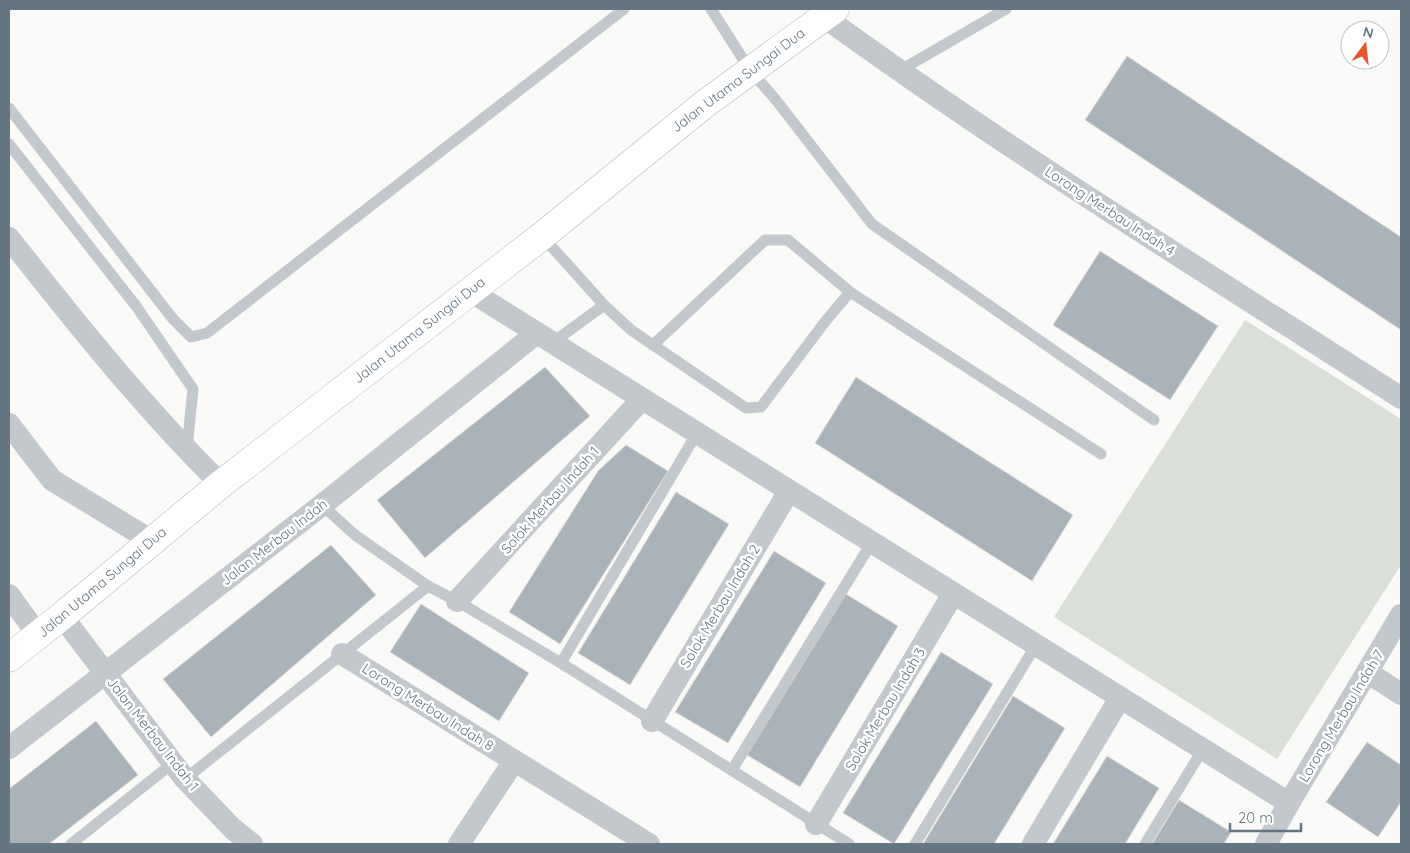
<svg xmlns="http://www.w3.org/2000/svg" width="1410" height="853" font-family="Quicksand,sans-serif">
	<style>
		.green { fill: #dadfd7 }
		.building { fill: #aab3b9; stroke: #dcdcda }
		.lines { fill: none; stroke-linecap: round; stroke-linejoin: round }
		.secondary-casing { stroke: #b3babf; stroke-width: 29 }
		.service { stroke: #c3c8cc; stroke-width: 11 }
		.minor { stroke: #c3c8cc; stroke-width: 22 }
		.secondary { stroke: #fff; stroke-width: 28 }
		.labels { text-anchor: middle; stroke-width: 5; stroke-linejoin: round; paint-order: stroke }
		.street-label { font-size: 14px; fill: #657683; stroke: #fff }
	</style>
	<rect width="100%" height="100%" fill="#fafaf8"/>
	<!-- green -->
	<polygon class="green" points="1245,320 1401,419 1401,565 1277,759 1054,617"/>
	<!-- building -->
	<g class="building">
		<polygon points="1127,56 1401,237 1401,330 1085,120"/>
		<polygon points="1100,251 1218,326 1170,400 1053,325"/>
		<polygon points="545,367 590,416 425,558 377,500"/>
		<polygon points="856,377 1073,515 1032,581 815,443"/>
		<polygon points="626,445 668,471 560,644 509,612 598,471"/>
		<polygon points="676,492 729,524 630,685 578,653"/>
		<polygon points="331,545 376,595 211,737 163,679"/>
		<polygon points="774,551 826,583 728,743 675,712"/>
		<polygon points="846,594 898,626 800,787 747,755"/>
		<polygon points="421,604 529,673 499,721 390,652"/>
		<polygon points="941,652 993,684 894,844 843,813"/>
		<polygon points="1013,696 1065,728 994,844 923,844"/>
		<polygon points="96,721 138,775 49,844 9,844 9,789"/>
		<polygon points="1367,742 1401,765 1401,802 1378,837 1326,802"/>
		<polygon points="1107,756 1159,788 1125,844 1053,844"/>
		<polygon points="1179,800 1231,832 1224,844 1152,844"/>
	</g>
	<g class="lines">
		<defs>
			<polyline id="secondary" points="9,658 62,616 221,484 542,236 706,103 835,9"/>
		</defs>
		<!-- secondary casing -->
		<use href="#secondary" class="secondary-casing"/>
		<!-- service -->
		<g class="service">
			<polyline points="711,9 750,70 776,100 872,224 1154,420"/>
			<polyline points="899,71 1006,9"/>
			<polyline points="9,108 173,319 191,337 207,333 624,9"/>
			<polyline points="9,144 136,306 193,389 187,448"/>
			<polyline points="542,236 604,305 631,330 746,408 761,407 824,323 850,292 1101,454"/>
			<polyline points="552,343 604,305"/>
			<polyline points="653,345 765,240 788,240 850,292"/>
			<polyline points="322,505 355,535 428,586 457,601 561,663 849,844"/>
			<polyline points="561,663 697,433"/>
			<polyline points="732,770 872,542"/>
			<polyline points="185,779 428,586"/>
			<polyline points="71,844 173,763"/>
			<polyline points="915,844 1036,645"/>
			<polyline points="1145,844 1203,749"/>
		</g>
		<!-- minor -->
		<g class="minor">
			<path d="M823,16C1010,152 1207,273 1401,398"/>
			<path d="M9,238C76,323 144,408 221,484"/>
			<polyline points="470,291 1289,803"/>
			<polyline points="9,424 52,480 152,541"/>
			<polyline points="9,595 38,635"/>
			<polyline points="457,601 642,399"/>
			<polyline points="62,616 185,779 233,829 252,844"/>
			<polyline points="342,654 649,844"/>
			<polyline points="1367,672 1401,694"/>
			<polyline points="652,721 789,491"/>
			<polyline points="9,748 322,505 537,333"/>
			<polyline points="816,824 953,594"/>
			<polyline points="459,844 514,761"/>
			<polyline points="1033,844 1120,698"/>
			<polyline points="1266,844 1289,803 1401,615"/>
		</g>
		<!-- secondary -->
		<use href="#secondary" class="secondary"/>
	</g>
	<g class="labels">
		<!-- street labels -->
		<g class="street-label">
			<text transform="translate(738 80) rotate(-37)" y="5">Jalan Utama Sungai Dua</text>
			<text transform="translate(1110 211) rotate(33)" y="5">Lorong Merbau Indah 4</text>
			<text transform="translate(419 330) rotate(-38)" y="5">Jalan Utama Sungai Dua</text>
			<text transform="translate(550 500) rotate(-48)" y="5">Solok Merbau Indah 1</text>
			<text transform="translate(274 542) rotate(-38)" y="5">Jalan Merbau Indah</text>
			<text transform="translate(102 582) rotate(-40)" y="5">Jalan Utama Sungai Dua</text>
			<text transform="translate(720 606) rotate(-59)" y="5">Solok Merbau Indah 2</text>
			<text transform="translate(428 707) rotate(32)" y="5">Lorong Merbau Indah 8</text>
			<text transform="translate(885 709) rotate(-59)" y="5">Solok Merbau Indah 3</text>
			<text transform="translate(1341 716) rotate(-59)" y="5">Lorong Merbau Indah 7</text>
			<text transform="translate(153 734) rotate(52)" y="5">Jalan Merbau Indah 1</text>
		</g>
	</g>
	<!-- border -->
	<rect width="1410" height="853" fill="none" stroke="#657683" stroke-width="20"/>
	<!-- north arrow -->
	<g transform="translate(1365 45) rotate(15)"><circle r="24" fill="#ffffff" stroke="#c1c8cd"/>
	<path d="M0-4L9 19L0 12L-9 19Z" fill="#e4572e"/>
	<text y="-8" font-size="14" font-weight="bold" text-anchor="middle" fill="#657683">N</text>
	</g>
	<!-- scale -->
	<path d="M1230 823v8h71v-8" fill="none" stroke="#657683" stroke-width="2.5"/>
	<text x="1238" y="823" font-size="15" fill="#657683" stroke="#ffffff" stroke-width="4" paint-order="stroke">20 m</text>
</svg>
